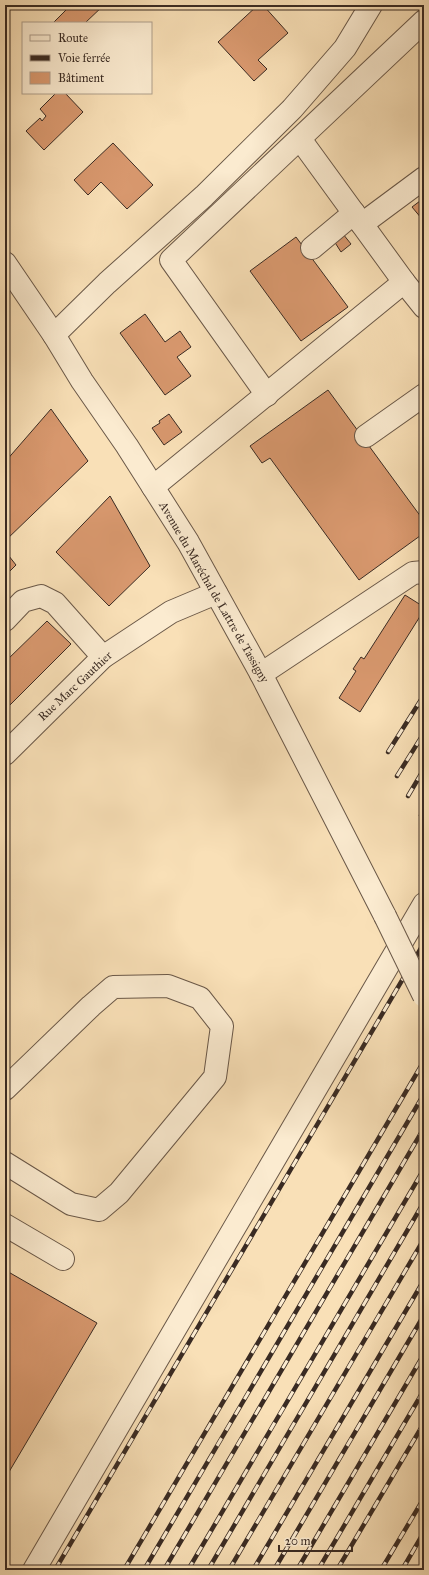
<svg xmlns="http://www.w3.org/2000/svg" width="429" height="1575" font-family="'IM FELL Great Primer',serif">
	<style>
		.building { fill: #d8986e; stroke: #3a2b23 }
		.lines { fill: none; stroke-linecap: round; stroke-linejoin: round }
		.minor-casing { stroke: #6a5848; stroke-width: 24 }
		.minor { stroke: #fbebd0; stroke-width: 22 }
		.rail-casing { stroke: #3a2b23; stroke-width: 4.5 }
		.rail { stroke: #fbebd0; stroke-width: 3; stroke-dasharray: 9; stroke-linecap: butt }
		.minor-bridge-casing { stroke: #6a5848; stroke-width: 24; stroke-linecap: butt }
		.minor-bridge { stroke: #fbebd0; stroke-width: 22 }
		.labels { text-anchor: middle; stroke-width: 3; stroke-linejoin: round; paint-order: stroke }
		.street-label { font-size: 12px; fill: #3a2b23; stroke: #fbebd0 }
	</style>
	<rect width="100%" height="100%" fill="#f9e0b7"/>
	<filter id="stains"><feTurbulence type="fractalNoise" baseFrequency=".005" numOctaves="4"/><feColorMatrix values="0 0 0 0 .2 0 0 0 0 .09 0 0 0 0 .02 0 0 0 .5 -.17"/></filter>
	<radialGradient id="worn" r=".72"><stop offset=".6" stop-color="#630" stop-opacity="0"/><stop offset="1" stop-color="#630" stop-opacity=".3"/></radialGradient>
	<!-- building -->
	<g class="building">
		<polygon points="71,5 104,5 85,23 53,23"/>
		<polygon points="258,5 263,5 288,33 258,60 267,69 254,81 218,42"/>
		<polygon points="56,93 65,93 83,112 44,150 26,131 40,118 42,121 46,116 40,109"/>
		<polygon points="113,143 153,185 127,209 101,182 88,195 74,180"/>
		<polygon points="424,198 424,217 422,219 412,207"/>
		<polygon points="343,234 351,244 341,252 334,241"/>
		<polygon points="296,237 348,307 301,341 250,271"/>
		<polygon points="145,314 165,342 180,331 191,347 177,357 191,376 165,395 120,333"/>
		<polygon points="328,390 424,521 424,533 359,580 270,458 262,463 250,446"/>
		<polygon points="51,409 88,461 5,541 5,462"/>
		<polygon points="169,414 182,432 164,445 152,428 160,423 159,421"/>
		<polygon points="110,496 150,566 109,606 56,552"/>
		<polygon points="5,551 16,565 5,576"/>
		<polygon points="405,595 424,607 424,610 360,712 339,698 356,671 353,669 361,657 364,659"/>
		<polygon points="47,621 71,644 5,710 5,662"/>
		<polygon points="5,1270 97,1323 6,1477 5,1477"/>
	</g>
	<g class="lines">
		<defs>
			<g id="minor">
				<polyline points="300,139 404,282"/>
				<polyline points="362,224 424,178"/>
				<polyline points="312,248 354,213"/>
				<polyline points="5,263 54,335 82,381 127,446 188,542 261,674 385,916"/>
				<polyline points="54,335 107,283 204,196 292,109 345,48 371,5"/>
				<polyline points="267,395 171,260 424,21"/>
				<polyline points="366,436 424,395"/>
				<polyline points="153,487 404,282 424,307"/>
				<polyline points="5,620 23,601 41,596 55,603 103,657"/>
				<polyline points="261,674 413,573 424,572"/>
				<polyline points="5,754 103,657 171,612 216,593"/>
				<polyline points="5,1089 91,1006 113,987 168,986 200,998 222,1026 215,1077 119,1193 99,1210 71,1204 5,1163"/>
				<polyline points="5,1225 63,1259"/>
				<polyline points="34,1570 424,904"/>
			</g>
		</defs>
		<!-- minor casing -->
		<use href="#minor" class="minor-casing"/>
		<!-- minor -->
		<use href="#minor" class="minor"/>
		<defs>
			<g id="rail">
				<polyline points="388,752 424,695"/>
				<polyline points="397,776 424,733"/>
				<polyline points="408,796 424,769"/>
				<polyline points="421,815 424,811"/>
				<polyline points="55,1570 424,943"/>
				<polyline points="124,1570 424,1061"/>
				<polyline points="144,1570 424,1094"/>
				<polyline points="164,1570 424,1128"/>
				<polyline points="188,1570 424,1169"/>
				<polyline points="208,1570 424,1202"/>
				<polyline points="229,1570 424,1239"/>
				<polyline points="253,1570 424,1280"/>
				<polyline points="274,1570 424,1315"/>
				<polyline points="297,1570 424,1354"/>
				<polyline points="318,1570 424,1390"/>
				<polyline points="337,1570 424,1423"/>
				<polyline points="381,1570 424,1498"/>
				<polyline points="402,1570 424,1532"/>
			</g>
		</defs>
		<!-- rail casing -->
		<use href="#rail" class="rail-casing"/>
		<!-- rail -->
		<use href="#rail" class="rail"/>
		<defs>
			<polyline id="minor-bridge" points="385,916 424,996"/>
		</defs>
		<!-- minor-bridge casing -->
		<use href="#minor-bridge" class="minor-bridge-casing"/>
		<!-- minor-bridge -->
		<use href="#minor-bridge" class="minor-bridge"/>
	</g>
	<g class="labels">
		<!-- street labels -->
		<g class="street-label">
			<text transform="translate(214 592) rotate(60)" y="4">Avenue du Maréchal de Lattre de Tassigny</text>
			<text transform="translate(75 686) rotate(-43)" y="4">Rue Marc Gauthier</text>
		</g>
	</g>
	<!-- margin -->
	<rect width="429" height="1575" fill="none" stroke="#f9e0b7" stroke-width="20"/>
	<rect x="6" y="6" width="417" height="1563" fill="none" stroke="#3a2b23" stroke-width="2"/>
	<rect x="10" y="10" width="409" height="1555" fill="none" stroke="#3a2b23"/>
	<!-- legend -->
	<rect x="22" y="22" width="130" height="72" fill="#fbebd0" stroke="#ae9e8b"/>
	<rect x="30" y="35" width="20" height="6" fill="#fbebd0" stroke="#ae9e8b"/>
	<text x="58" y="42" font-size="12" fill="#3a2b23">Route</text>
	<rect x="30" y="55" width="20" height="6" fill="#3a2b23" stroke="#ae9e8b"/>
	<text x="58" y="62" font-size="12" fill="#3a2b23">Voie ferrée</text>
	<rect x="30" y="72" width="20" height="12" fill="#d8986e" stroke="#ae9e8b"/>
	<text x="58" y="82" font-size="12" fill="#3a2b23">Bâtiment</text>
	<!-- scale -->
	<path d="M279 1545v6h73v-6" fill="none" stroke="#3a2b23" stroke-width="2"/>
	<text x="285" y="1545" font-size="12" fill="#3a2b23" stroke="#fbebd0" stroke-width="3" paint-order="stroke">20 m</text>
	<rect width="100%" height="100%" filter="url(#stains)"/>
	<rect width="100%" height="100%" fill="url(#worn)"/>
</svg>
